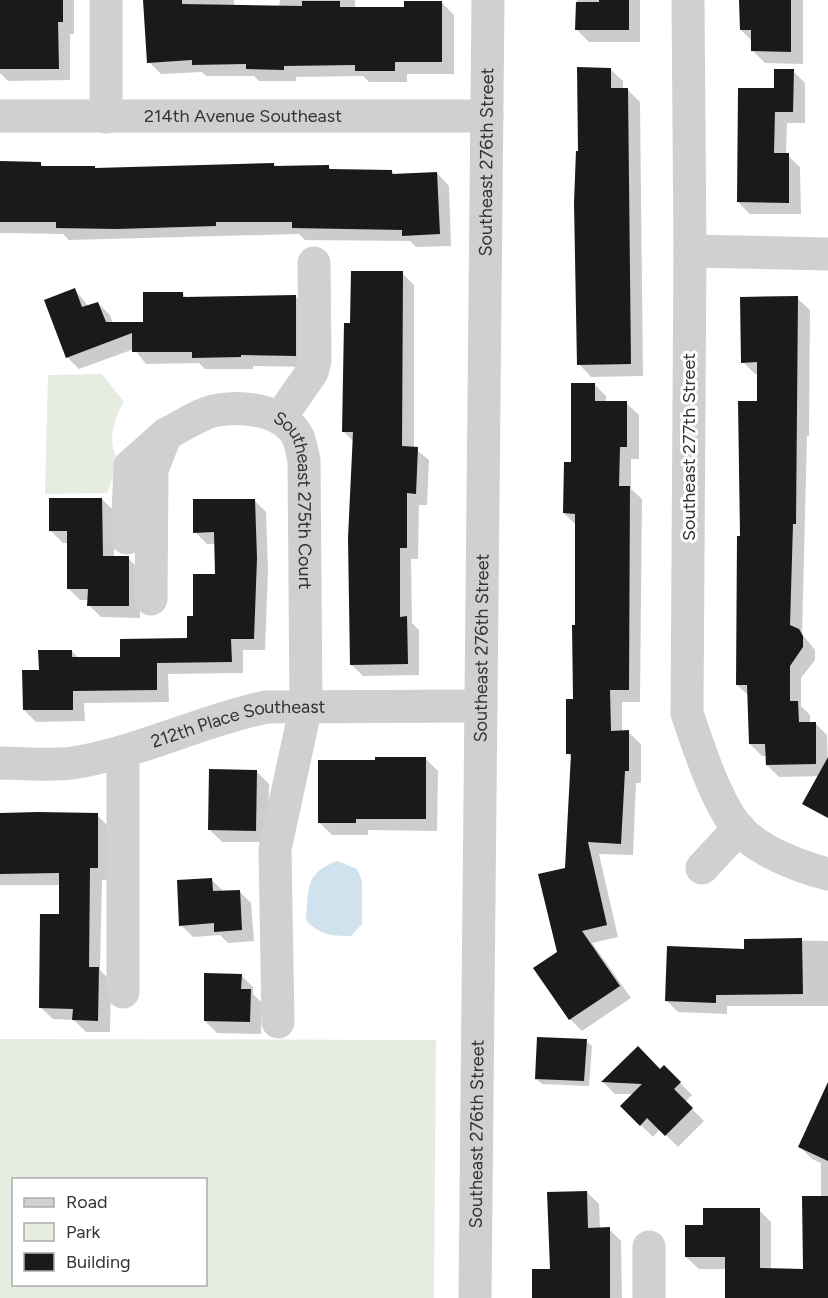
<svg xmlns="http://www.w3.org/2000/svg" width="828" height="1298" font-family="Figtree,sans-serif">
	<style>
		.green { fill: #e6ecdf; fill-rule: evenodd }
		.water { fill: #cfe2ee }
		.shadow { fill: #0003 }
		.building { fill: #1a1a1a }
		.lines { fill: none; stroke-linecap: round; stroke-linejoin: round }
		.minor { stroke: #d0d0d0; stroke-width: 33 }
		.labels { text-anchor: middle; stroke-width: 6; stroke-linejoin: round; paint-order: stroke }
		.street-label { font-size: 18px; fill: #333; stroke: #fff }
	</style>
	<rect width="100%" height="100%" fill="#fff"/>
	<!-- green -->
	<g class="green">
		<path d="M102,374L124,402C114,417 106,444 119,460L107,493L45,494L48,375Z"/>
		<path d="M0,1039L436,1040L434,1298H0ZM14,1180H206V1284H14Z"/>
	</g>
	<!-- water -->
	<path class="water" d="M337,861L357,869L362,881V924L351,936C332,936 319,935 306,920C309,888 304,874 337,861Z"/>
	<!-- shadow -->
	<g class="shadow">
		<polygon points="2,0 74,0 74,34 70,34 70,80 8,81 0,73"/>
		<polygon points="157,0 234,0 234,6 279,8 280,0 355,0 355,8 406,9 442,3 454,15 454,74 407,74 407,82 369,82 363,76 296,77 296,81 259,81 254,76 206,76 202,72 161,74 149,62"/>
		<polygon points="577,0 640,0 640,42 589,42 577,30"/>
		<polygon points="741,0 803,0 803,64 765,63 753,51 752,41 741,30"/>
		<polygon points="610,69 623,81 623,90 628,90 640,102 643,376 591,377 579,364 579,152"/>
		<polygon points="793,71 805,83 805,123 787,123 786,154 800,167 801,214 750,214 738,202 776,90"/>
		<polygon points="0,163 40,163 44,167 94,167 97,169 274,164 277,168 329,167 333,171 392,171 395,175 437,173 449,186 451,246 416,247 410,241 305,240 299,234 69,240 63,234 0,233"/>
		<polygon points="402,273 414,285 414,448 429,460 427,505 419,505 418,559 411,559 412,623 419,630 419,675 363,676 351,664 354,442 343,431 352,325"/>
		<polygon points="75,290 89,307 98,303 110,315 113,324 145,324 183,294 188,299 295,296 307,308 308,367 253,366 253,369 205,369 199,363 146,364 134,349 79,369 67,357"/>
		<polygon points="797,298 810,310 809,436 807,436 802,634 815,650 815,660 801,678 801,706 810,715 810,723 815,723 827,735 828,776 779,777 767,765 767,756 762,756 750,744 749,696 737,685 742,537 759,403 759,374 755,374 743,362"/>
		<polygon points="594,384 606,396 606,403 626,403 639,415 639,459 631,459 631,489 642,499 640,702 622,702 622,732 628,732 641,744 641,783 636,783 633,855 599,854 618,937 592,943 631,998 582,1031 570,1019 535,968 559,953 567,869 572,758 568,753 575,701 577,626 576,525 564,513 573,463"/>
		<polygon points="102,499 114,511 114,557 128,558 140,570 140,618 101,617 89,605 89,600 80,600 68,588 69,543 63,543 51,531"/>
		<polygon points="254,500 266,512 268,571 265,650 243,650 243,673 168,674 169,702 84,703 85,721 36,722 24,710 40,672 72,651 79,659 122,658 189,640 194,618 216,575 215,544 207,544 195,532"/>
		<polygon points="426,759 438,771 437,831 368,830 368,835 332,835 320,823"/>
		<polygon points="256,771 269,784 268,842 222,842 210,830"/>
		<polygon points="0,815 97,815 109,827 110,880 102,880 100,970 111,981 110,1032 86,1032 74,1020 53,1019 40,1007 60,916 60,885 0,885"/>
		<polygon points="212,880 224,892 239,891 251,903 254,941 228,943 220,935 193,937 181,925"/>
		<polygon points="745,940 828,941 828,1006 727,1006 727,1014 678,1012 666,1000 746,951"/>
		<polygon points="241,975 253,987 253,994 262,1003 261,1034 217,1033 205,1021"/>
		<polygon points="586,1041 592,1046 589,1086 542,1084 536,1079"/>
		<polygon points="664,1067 692,1095 685,1102 704,1121 678,1147 660,1129 653,1137 622,1106 634,1094 615,1094 603,1082 660,1071"/>
		<polygon points="828,1091 828,1298 726,1298 727,1269 699,1269 686,1257 705,1226 759,1210 771,1222 771,1270 805,1270 821,1197 821,1163 812,1159 800,1147"/>
		<polygon points="587,1192 599,1204 600,1229 609,1229 621,1241 622,1298 534,1298 552,1271"/>
	</g>
	<!-- building -->
	<g class="building">
		<polygon points="0,0 63,0 63,22 58,22 59,69 0,69"/>
		<polygon points="143,0 182,0 182,4 302,6 302,1 340,1 340,7 404,7 404,1 442,1 442,62 395,62 395,71 355,71 355,65 284,66 284,70 246,69 246,64 192,65 192,60 147,63"/>
		<polygon points="599,0 629,0 629,30 575,30 576,2 599,2"/>
		<polygon points="739,0 791,0 791,52 751,51 751,30 740,30"/>
		<polygon points="577,67 611,68 611,88 628,88 631,364 577,365 574,202 576,151 578,151"/>
		<polygon points="774,69 794,69 793,112 775,112 774,153 789,153 789,203 737,202 738,88 774,88"/>
		<polygon points="0,161 41,162 41,166 95,166 95,168 274,163 274,166 329,165 329,169 392,170 392,174 437,172 440,234 402,236 402,230 292,228 292,222 216,222 216,226 117,229 56,228 56,222 0,222"/>
		<polygon points="351,271 403,271 402,446 418,447 416,494 407,493 407,548 400,548 400,617 407,616 408,664 350,665 348,538 353,432 342,432 344,323 350,323"/>
		<polygon points="75,288 82,307 98,302 106,322 143,322 143,292 183,292 183,297 296,295 296,356 241,355 241,357 192,358 192,352 132,352 132,333 66,358 44,300"/>
		<polygon points="798,296 796,524 793,524 790,625 799,629 803,636 803,647 790,666 790,701 798,701 799,722 816,722 816,764 766,765 765,744 749,744 747,685 736,685 737,536 740,536 738,401 757,401 757,362 741,363 740,297"/>
		<polygon points="571,383 595,383 595,401 627,401 627,447 620,447 619,486 630,486 629,690 610,690 611,731 629,730 629,771 625,771 621,844 588,842 607,925 582,931 620,986 569,1020 533,968 557,952 538,874 565,868 571,754 566,754 566,699 573,699 572,625 575,625 575,514 563,513 564,462 571,462"/>
		<polygon points="49,498 102,498 103,556 129,556 129,606 87,606 88,589 67,589 67,531 49,531"/>
		<polygon points="193,499 255,499 257,558 254,639 231,639 232,662 157,663 157,690 73,691 73,710 23,710 22,670 39,670 38,650 72,650 72,657 120,657 120,639 187,638 187,616 193,616 193,574 215,574 214,532 193,533"/>
		<polygon points="375,757 426,757 426,819 356,819 356,823 318,823 318,760 375,760"/>
		<polygon points="828,757 828,818 802,804"/>
		<polygon points="209,769 257,770 256,831 208,830"/>
		<polygon points="38,812 98,813 98,868 90,868 89,967 99,967 98,1021 72,1020 73,1009 39,1008 40,914 59,914 59,873 0,874 0,813"/>
		<polygon points="212,878 213,891 240,890 242,930 214,932 214,923 179,926 177,880"/>
		<polygon points="802,938 803,994 716,995 716,1003 665,1001 667,946 744,949 744,939"/>
		<polygon points="204,973 242,974 241,989 251,989 250,1022 204,1021"/>
		<polygon points="537,1037 587,1039 584,1081 535,1079"/>
		<polygon points="638,1046 660,1069 664,1065 681,1082 674,1089 693,1108 665,1136 647,1118 640,1126 620,1106 642,1084 601,1082"/>
		<polygon points="828,1082 828,1161 798,1147"/>
		<polygon points="587,1191 588,1228 610,1227 610,1298 532,1298 532,1269 550,1269 547,1192"/>
		<polygon points="802,1196 828,1196 828,1298 725,1298 725,1257 685,1257 685,1225 703,1225 703,1208 760,1208 760,1268 803,1269"/>
	</g>
	<g class="lines">
		<!-- minor -->
		<g class="minor">
			<path d="M688,0L690,251L687,713C698,746 716,802 738,828C758,851 800,867 828,874"/>
			<path id="s1" d="M0,116H487"/>
			<polyline points="106,117 106,0"/>
			<polyline points="690,251 828,254"/>
			<polyline points="280,418 312,372 315,360 314,263"/>
			<path id="s2" d="M166,434C181,427 197,415 213,411C240,405 284,409 298,437C301,444 302,453 304,460L306,706L275,849L278,1022"/>
			<polyline points="127,538 130,466 166,434 152,470 151,599"/>
			<path id="s3" d="M0,763C24,763 50,766 73,763C140,752 201,721 266,707L481,706"/>
			<polyline points="702,868 739,828"/>
			<polyline points="123,992 123,752"/>
			<path id="s4" d="M475,1298L488,0"/>
			<polyline points="649,1298 649,1247"/>
		</g>
	</g>
	<g class="labels">
		<!-- street labels -->
		<g class="street-label">
			<text dy="6" stroke="none"><textPath href="#s1" startOffset="243">214th Avenue Southeast</textPath></text>
			<text dy="6" stroke="none"><textPath href="#s4" startOffset="1136">Southeast 276th Street</textPath></text>
			<text transform="translate(689 447) rotate(-90)" y="6">Southeast 277th Street</text>
			<text dy="6" stroke="none"><textPath href="#s2" startOffset="208">Southeast 275th Court</textPath></text>
			<text dy="6" stroke="none"><textPath href="#s4" startOffset="650">Southeast 276th Street</textPath></text>
			<text dy="6" stroke="none"><textPath href="#s3" startOffset="244">212th Place Southeast</textPath></text>
			<text dy="6" stroke="none"><textPath href="#s4" startOffset="164">Southeast 276th Street</textPath></text>
		</g>
	</g>
	<!-- legend -->
	<rect x="12" y="1178" width="195" height="108" fill="#ffffff" stroke="#adadad" stroke-width="1.5"/>
	<rect x="24" y="1198" width="30" height="9" fill="#d0d0d0" stroke="#adadad" stroke-width="1.5"/>
	<text x="66" y="1208" font-size="18" fill="#333333">Road</text>
	<rect x="24" y="1223" width="30" height="18" fill="#e6ecdf" stroke="#adadad" stroke-width="1.5"/>
	<text x="66" y="1238" font-size="18" fill="#333333">Park</text>
	<rect x="24" y="1253" width="30" height="18" fill="#1a1a1a" stroke="#adadad" stroke-width="1.5"/>
	<text x="66" y="1268" font-size="18" fill="#333333">Building</text>
</svg>
